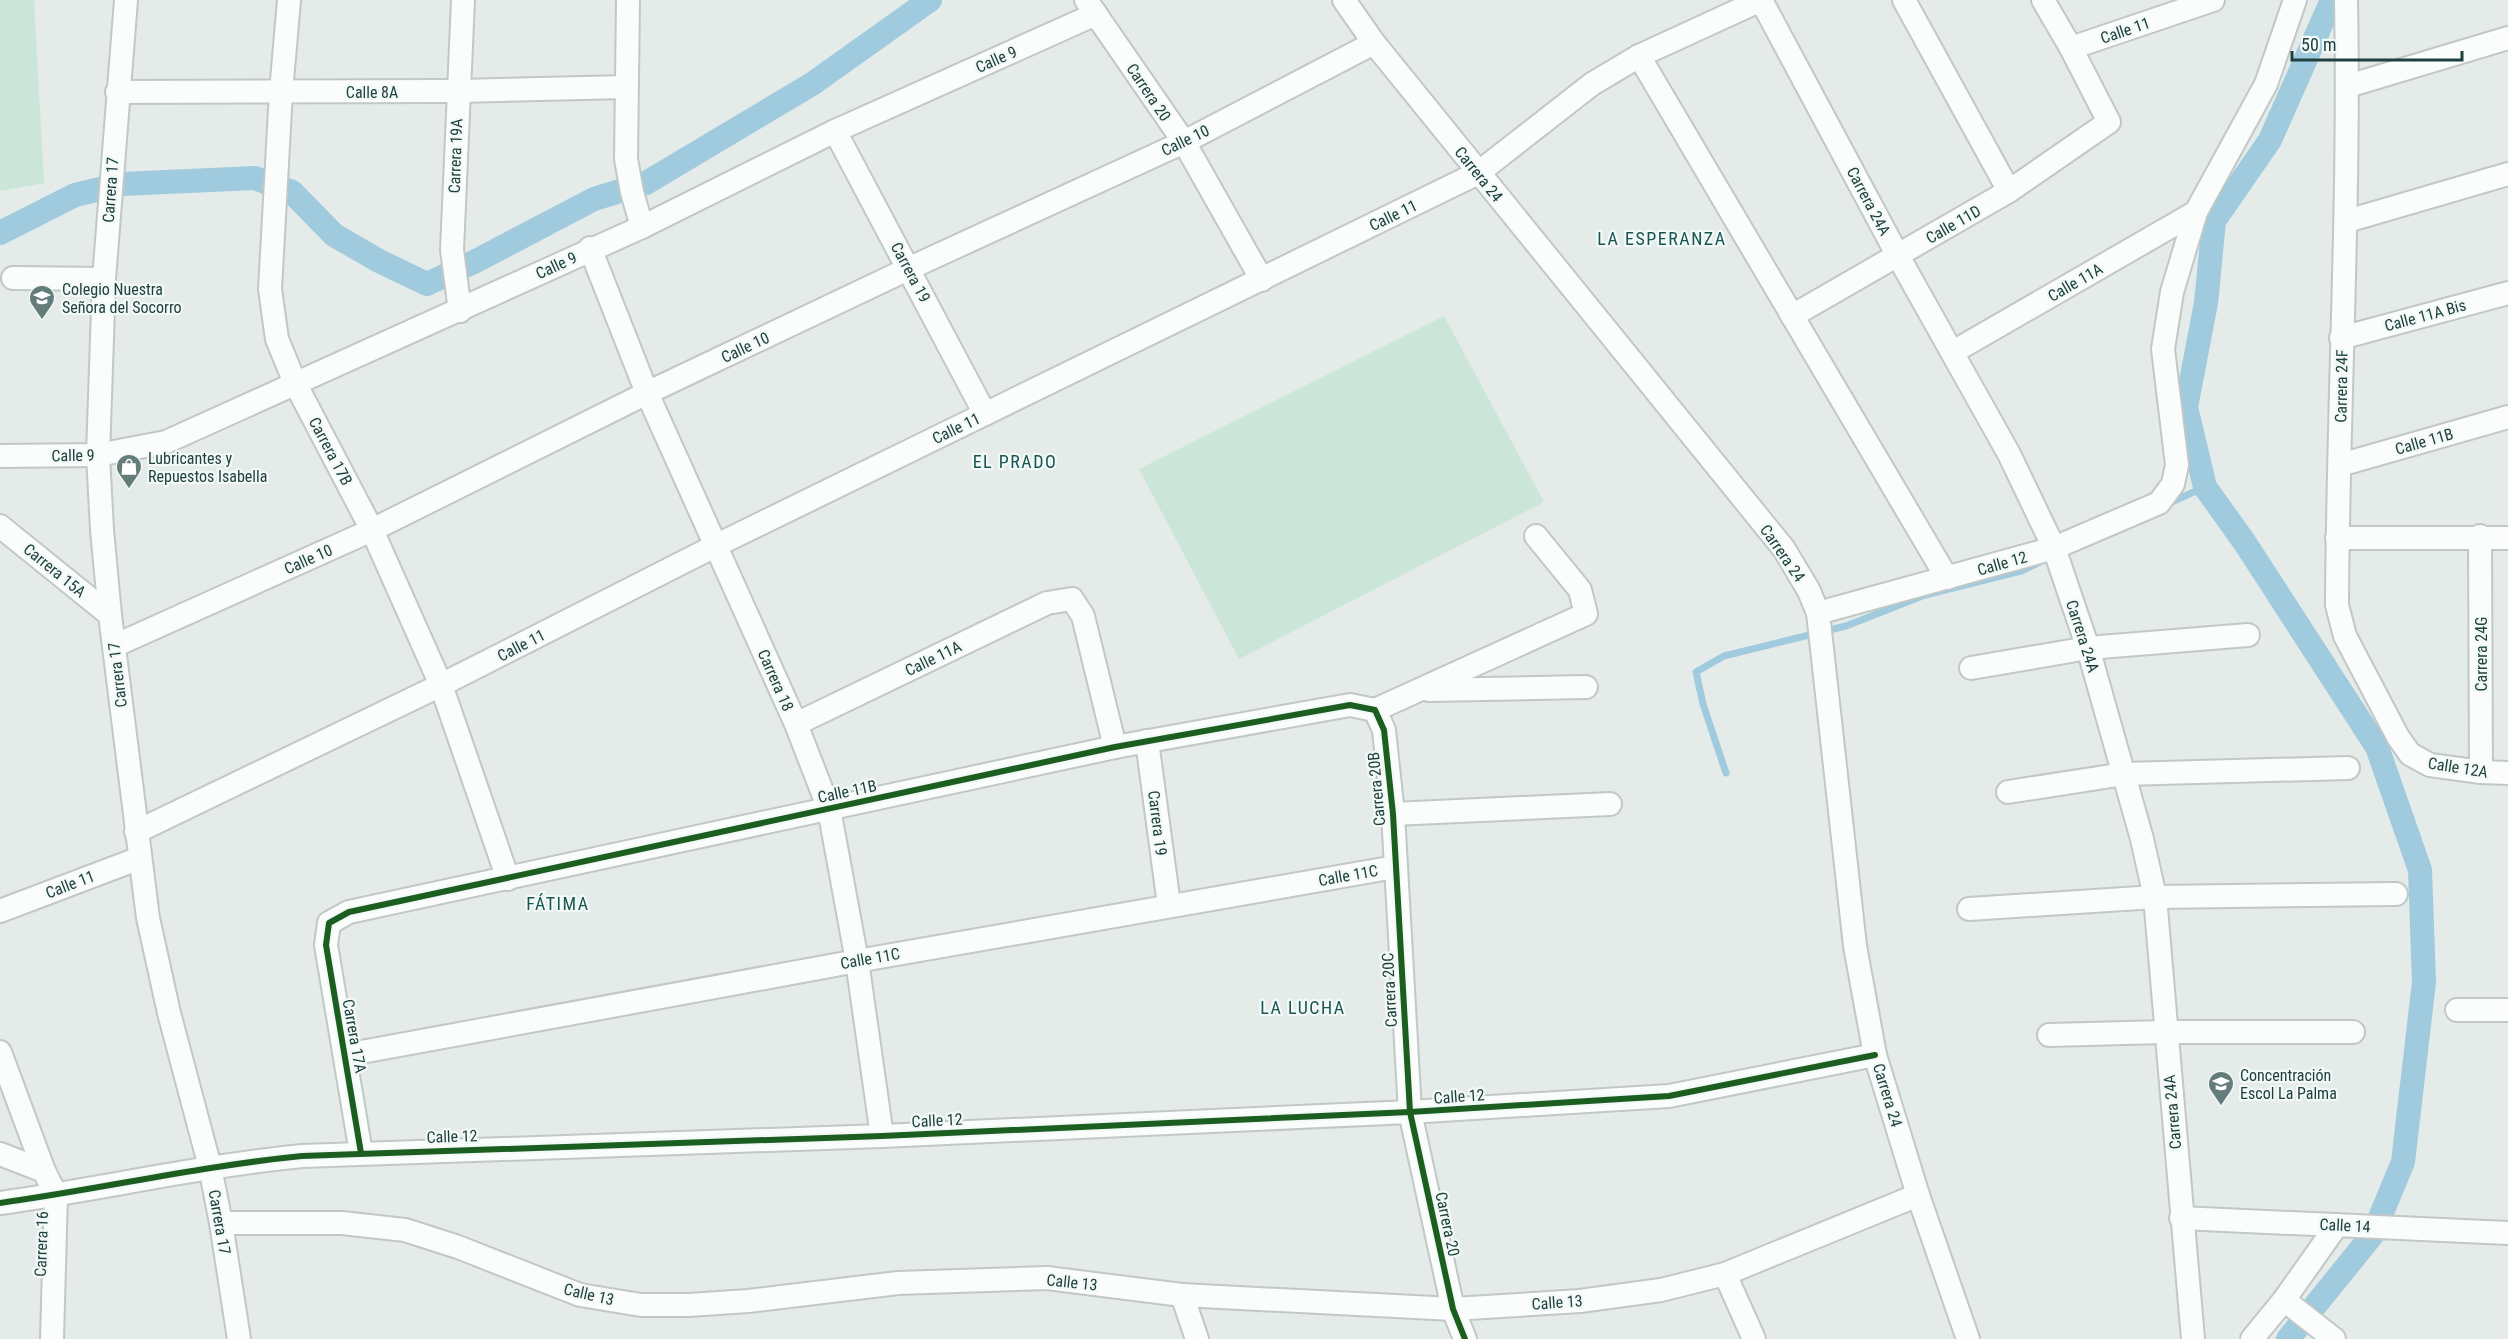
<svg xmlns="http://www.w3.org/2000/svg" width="2508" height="1339" font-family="'Roboto Condensed',sans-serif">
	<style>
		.green { fill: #cbe6d8 }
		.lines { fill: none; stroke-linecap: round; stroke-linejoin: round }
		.stream { stroke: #a0cade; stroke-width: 7 }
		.canal { stroke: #a0cade; stroke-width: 24 }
		.minor-casing { stroke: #c1c8c6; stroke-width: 26 }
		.minor { stroke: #fbfcfc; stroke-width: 22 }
		.cycleway-casing { stroke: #f2f9f7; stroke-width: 10 }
		.cycleway { stroke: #1b5e20; stroke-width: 6 }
		.labels { text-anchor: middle; stroke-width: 4.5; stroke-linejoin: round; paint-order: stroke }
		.street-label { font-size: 16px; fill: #1f413e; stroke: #f2f9f7 }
		.poi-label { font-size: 16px; fill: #1f413e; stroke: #f2f9f7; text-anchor: start }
		.neighbourhood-label { font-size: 18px; letter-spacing: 1.5px; fill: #195552; stroke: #f2f9f7 }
	</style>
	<rect width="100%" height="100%" fill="#e4ebe9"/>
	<!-- green -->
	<g class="green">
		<polygon points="0,0 34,0 44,183 0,191"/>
		<polygon points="1444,316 1544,502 1239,659 1139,469"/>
	</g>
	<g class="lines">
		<!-- stream -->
		<g class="stream">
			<polyline points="2167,504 2205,487"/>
			<polyline points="1726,773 1703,704 1696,672 1724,656 1846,626 1925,595 2021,571 2040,562"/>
		</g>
		<!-- canal -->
		<g class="canal">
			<polyline points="0,233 75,195 121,184 255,178 292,192 334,235 379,261 427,284 474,262 594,199 646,183 812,84 930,0"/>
			<polyline points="2288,1339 2373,1234 2403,1162 2424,982 2420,870 2377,747 2245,543 2205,487 2186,407 2206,303 2214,221 2270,140 2332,0"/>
		</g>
		<defs>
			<g id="minor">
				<polyline points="126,0 104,279 98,455 102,530 110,615 148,918 169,1013 210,1167 221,1223 239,1339"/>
				<polyline points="289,0 281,92 270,289 277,339 295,383 372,530 441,685 508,879"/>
				<polyline points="628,0 626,159 632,192 642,227"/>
				<polyline points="1086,0 1184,142 1262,280"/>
				<polyline points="1344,0 1374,43 1784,549 1809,591 1818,613 1855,946 1875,1055 1918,1195 1968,1339"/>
				<polyline points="1761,0 1898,256 2009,454 2054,548 2088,648 2142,839 2155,897 2193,1339"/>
				<polyline points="1904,0 2009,191"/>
				<path d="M2346,0C2350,202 2338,403 2337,605L2345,636L2398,737L2410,754L2430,765L2481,772L2508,773"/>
				<polyline points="2071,48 2213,0"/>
				<polyline points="1639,56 1947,578"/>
				<polyline points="2348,86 2508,38"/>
				<polyline points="117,92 458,91 626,87"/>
				<polyline points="835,131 985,414"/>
				<polyline points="2347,221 2508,174"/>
				<polyline points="590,248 647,393 796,724 829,809 857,961 882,1136"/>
				<polyline points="13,278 104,279"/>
				<polyline points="460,311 452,250 463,0"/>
				<polyline points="1792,316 2009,191 2109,122 2071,48 2043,0"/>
				<polyline points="2341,338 2508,293"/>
				<polyline points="1953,352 2196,212"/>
				<polyline points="0,456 98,455 166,442 642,227 835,131 1096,14"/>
				<polyline points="2340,465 2508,417"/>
				<polyline points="0,526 110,615"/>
				<polyline points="2480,536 2481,772"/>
				<polyline points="2337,538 2508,538"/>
				<polyline points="1818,613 2054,548 2159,503 2173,484 2177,465 2163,349 2172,292 2196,212 2266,84 2295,0"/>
				<polyline points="114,646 372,530 647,393 910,268 1184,142 1374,43"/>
				<polyline points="1971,668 2088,648 2248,635"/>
				<polyline points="1429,690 1586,687"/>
				<polyline points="1375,710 1384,730 1393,814 1410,1112 1453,1309 1465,1339"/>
				<polyline points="1375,710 1586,614 1580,590 1536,536"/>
				<polyline points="796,724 1047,603 1072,599 1083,616 1115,747"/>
				<polyline points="1147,741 1169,905"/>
				<polyline points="2008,792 2124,774 2348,768"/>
				<polyline points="1393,814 1610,804"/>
				<polyline points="136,832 441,685 717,545 1478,173 1592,84 1639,56 1761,0"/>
				<polyline points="1969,909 2155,897 2396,894"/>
				<polyline points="0,911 140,858"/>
				<polyline points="2457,1010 2508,1010"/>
				<polyline points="2049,1035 2165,1032 2353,1032"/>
				<polyline points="0,1052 44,1171 56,1195 52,1339"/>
				<polyline points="345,1055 857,961 1395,867"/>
				<polyline points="361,1153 326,945 329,923 349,912 1115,747 1350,705 1375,710"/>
				<polyline points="0,1154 44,1171"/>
				<path d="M0,1203C101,1189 200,1166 302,1156L882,1136L1410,1112L1669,1096L1875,1055"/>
				<polyline points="2181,1218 2508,1233"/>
				<polyline points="221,1223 342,1223 405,1230 458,1247 580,1295 641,1305 689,1305 748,1301 898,1283 1047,1278 1182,1295 1453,1309 1580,1301 1661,1290 1725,1274 1918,1195"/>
				<polyline points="1725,1274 1754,1339"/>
				<polyline points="1182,1295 1197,1339"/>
				<polyline points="2284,1300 2334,1339"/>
				<polyline points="2252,1339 2284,1300 2337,1225"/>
			</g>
		</defs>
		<!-- minor casing -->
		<use href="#minor" class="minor-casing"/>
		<!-- minor -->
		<use href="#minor" class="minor"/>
		<defs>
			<g id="cycleway">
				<polyline points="361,1153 326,945 329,923 349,912 1115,747 1350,705 1375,710 1384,730 1393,814 1410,1112 1453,1309 1465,1339"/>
				<path d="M0,1203C101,1189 200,1166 302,1156L882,1136L1410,1112L1669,1096L1875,1055"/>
			</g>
		</defs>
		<!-- cycleway casing -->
		<use href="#cycleway" class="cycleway-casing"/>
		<!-- cycleway -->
		<use href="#cycleway" class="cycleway"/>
	</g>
	<!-- icons -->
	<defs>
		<symbol id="school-pin" viewBox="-11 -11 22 30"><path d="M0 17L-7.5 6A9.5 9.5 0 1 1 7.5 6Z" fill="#647c7a" stroke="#f2f9f7"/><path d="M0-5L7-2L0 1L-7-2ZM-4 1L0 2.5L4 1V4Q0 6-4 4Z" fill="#fff"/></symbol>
		<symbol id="shop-pin" viewBox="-11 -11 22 30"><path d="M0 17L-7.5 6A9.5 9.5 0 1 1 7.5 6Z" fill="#647c7a" stroke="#f2f9f7"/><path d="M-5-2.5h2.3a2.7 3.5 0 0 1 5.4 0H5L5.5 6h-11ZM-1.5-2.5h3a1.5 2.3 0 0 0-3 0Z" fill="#fff"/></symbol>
	</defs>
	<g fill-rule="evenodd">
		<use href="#school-pin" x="27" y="283" width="30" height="40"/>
		<use href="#shop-pin" x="114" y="452" width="30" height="40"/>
		<use href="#school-pin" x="2206" y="1069" width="30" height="40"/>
	</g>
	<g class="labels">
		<!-- street labels -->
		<g class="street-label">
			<text transform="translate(2125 30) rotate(-19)" y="6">Calle 11</text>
			<text transform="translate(996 59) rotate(-24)" y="6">Calle 9</text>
			<text x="372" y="98">Calle 8A</text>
			<text transform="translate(1149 92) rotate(56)" y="6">Carrera 20</text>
			<text transform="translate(1185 140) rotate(-26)" y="6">Calle 10</text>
			<text transform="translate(455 156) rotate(-88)" y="6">Carrera 19A</text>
			<text transform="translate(1479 174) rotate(51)" y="6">Carrera 24</text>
			<text transform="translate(110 190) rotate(-86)" y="6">Carrera 17</text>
			<text transform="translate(1869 201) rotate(62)" y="6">Carrera 24A</text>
			<text transform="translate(1393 215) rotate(-26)" y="6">Calle 11</text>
			<text transform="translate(1953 224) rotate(-30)" y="6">Calle 11D</text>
			<text transform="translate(556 265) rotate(-25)" y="6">Calle 9</text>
			<text transform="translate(911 272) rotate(62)" y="6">Carrera 19</text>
			<text transform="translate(2075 282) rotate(-30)" y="6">Calle 11A</text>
			<text transform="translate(2425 315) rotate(-15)" y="6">Calle 11A Bis</text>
			<text transform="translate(745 347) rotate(-25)" y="6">Calle 10</text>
			<text transform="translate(2341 386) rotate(-89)" y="6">Carrera 24F</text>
			<text transform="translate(956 428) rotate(-26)" y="6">Calle 11</text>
			<text transform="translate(2424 441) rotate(-16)" y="6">Calle 11B</text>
			<text transform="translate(331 451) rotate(62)" y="6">Carrera 17B</text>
			<text transform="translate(73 455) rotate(-1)" y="6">Calle 9</text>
			<text transform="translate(1783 553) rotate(55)" y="6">Carrera 24</text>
			<text transform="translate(308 559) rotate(-24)" y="6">Calle 10</text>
			<text transform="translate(2002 563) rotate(-16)" y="6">Calle 12</text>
			<text transform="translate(55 570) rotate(39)" y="6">Carrera 15A</text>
			<text transform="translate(2083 636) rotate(72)" y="6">Carrera 24A</text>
			<text transform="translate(521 645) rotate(-27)" y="6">Calle 11</text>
			<text transform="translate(2481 654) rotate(-90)" y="6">Carrera 24G</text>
			<text transform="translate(933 658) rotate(-26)" y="6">Calle 11A</text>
			<text transform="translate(117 675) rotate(-97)" y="6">Carrera 17</text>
			<text transform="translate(776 680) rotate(66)" y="6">Carrera 18</text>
			<text transform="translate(2458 767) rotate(9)" y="6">Calle 12A</text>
			<text transform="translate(1376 789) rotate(-95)" y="6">Carrera 20B</text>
			<text transform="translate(847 791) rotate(-12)" y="6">Calle 11B</text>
			<text transform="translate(1158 823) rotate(83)" y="6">Carrera 19</text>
			<text transform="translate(1348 875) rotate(-10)" y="6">Calle 11C</text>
			<text transform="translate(70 884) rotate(-21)" y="6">Calle 11</text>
			<text transform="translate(870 958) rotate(-10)" y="6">Calle 11C</text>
			<text transform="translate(1389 990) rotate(-93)" y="6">Carrera 20C</text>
			<text transform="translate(355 1036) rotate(80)" y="6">Carrera 17A</text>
			<text transform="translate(1888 1095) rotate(73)" y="6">Carrera 24</text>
			<text transform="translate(1459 1096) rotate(-4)" y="6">Calle 12</text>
			<text transform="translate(2172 1112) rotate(-95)" y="6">Carrera 24A</text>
			<text transform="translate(937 1120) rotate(-3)" y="6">Calle 12</text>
			<text transform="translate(452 1136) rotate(-2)" y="6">Calle 12</text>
			<text transform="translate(220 1222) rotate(80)" y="6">Carrera 17</text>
			<text transform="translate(1448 1224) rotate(78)" y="6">Carrera 20</text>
			<text transform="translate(2345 1225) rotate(3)" y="6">Calle 14</text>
			<text transform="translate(41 1244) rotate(-88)" y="6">Carrera 16</text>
			<text transform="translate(1072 1282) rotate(6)" y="6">Calle 13</text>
			<text transform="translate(589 1294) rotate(13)" y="6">Calle 13</text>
			<text transform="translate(1557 1302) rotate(-4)" y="6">Calle 13</text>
		</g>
		<!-- poi labels -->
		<g class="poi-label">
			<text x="62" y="295">Colegio Nuestra<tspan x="62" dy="18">Señora del Socorro</tspan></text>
			<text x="148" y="464">Lubricantes y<tspan x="148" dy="18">Repuestos Isabella</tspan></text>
			<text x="2240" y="1081">Concentración<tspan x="2240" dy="18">Escol La Palma</tspan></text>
		</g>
		<!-- neighbourhood labels -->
		<g class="neighbourhood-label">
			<text x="1662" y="245">LA ESPERANZA</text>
			<text x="1015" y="468">EL PRADO</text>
			<text x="558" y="910">FÁTIMA</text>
			<text x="1303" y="1014">LA LUCHA</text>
		</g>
	</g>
	<!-- scale -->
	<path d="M2292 51v9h170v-9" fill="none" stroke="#1f413e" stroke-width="3"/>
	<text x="2301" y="51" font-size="18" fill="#1f413e" stroke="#f2f9f7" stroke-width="4.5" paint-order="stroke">50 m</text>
</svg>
